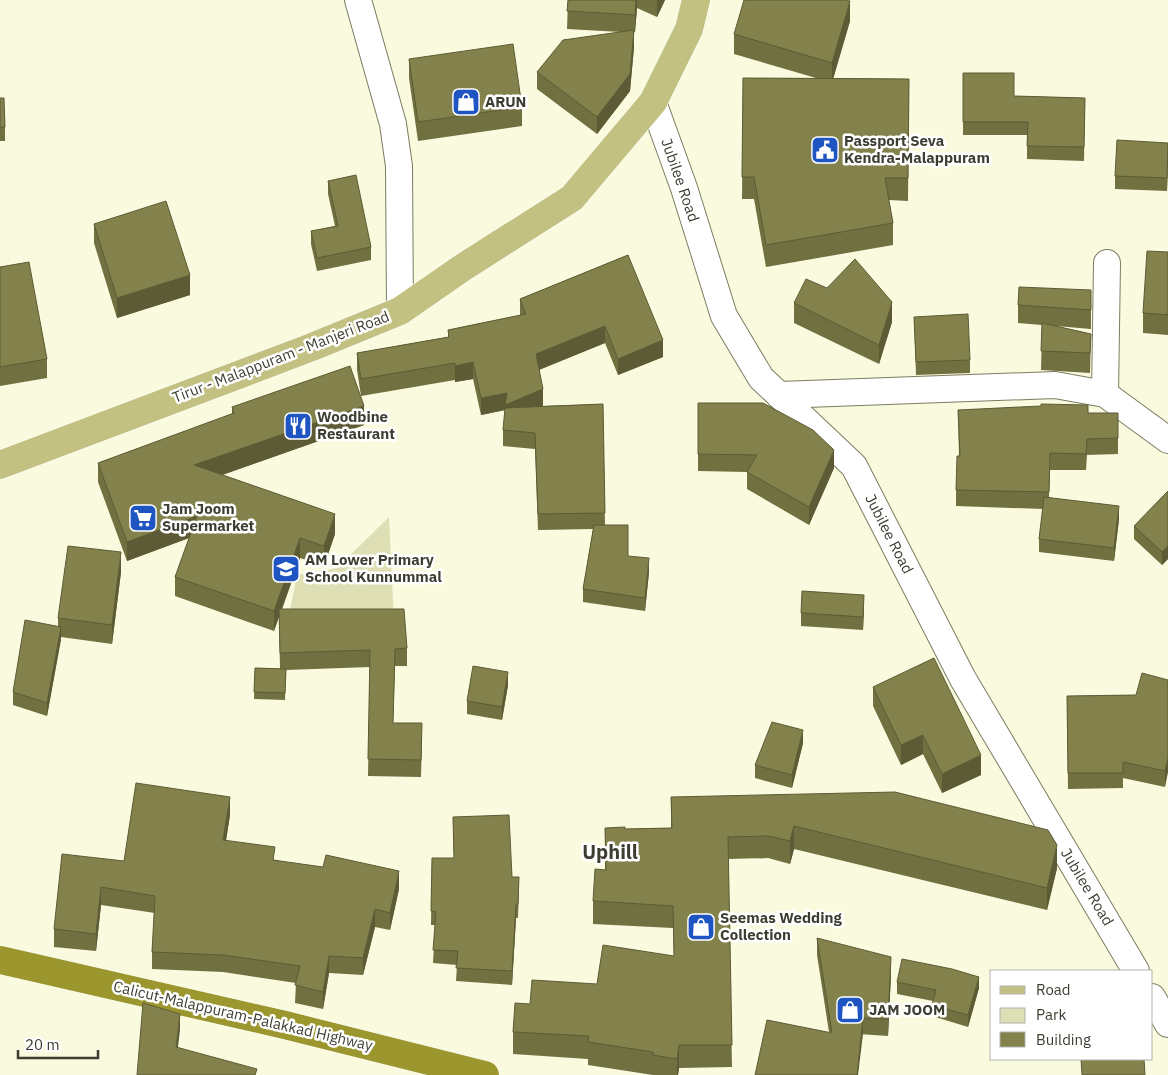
<svg xmlns="http://www.w3.org/2000/svg" width="1168" height="1075" font-family="'IBM Plex Sans',sans-serif">
	<style>
		.green { fill: #dfdfb5 }
		.lines { fill: none; stroke-linecap: round; stroke-linejoin: round }
		.minor-casing { stroke: #7c7c63; stroke-width: 28 }
		.major-casing { stroke: #fff; stroke-width: 29 }
		.highway-casing { stroke: #fff; stroke-width: 29 }
		.minor { stroke: #fff; stroke-width: 26 }
		.major { stroke: #c3c182; stroke-width: 28 }
		.highway { stroke: #9b972e; stroke-width: 28 }
		.wall { fill: #717041 }
		.shaded-wall { fill: #5c5b35 }
		.building { fill: #83824c; stroke: #5c5b35 }
		.labels { text-anchor: middle; stroke-width: 5; stroke-linejoin: round; paint-order: stroke }
		.poi-label { font-size: 15px; font-weight: bold; fill: #3d3d32; stroke: #fff; text-anchor: start }
		.street-label { font-size: 15px; fill: #3d3d32; stroke: #fff }
		.district-label { font-size: 20px; font-weight: bold; fill: #3d3d32; stroke: #fff }
	</style>
	<rect width="100%" height="100%" fill="#fafade"/>
	<!-- green -->
	<polygon class="green" points="389,517 394,622 290,610 297,575 337,568"/>
	<g class="lines">
		<defs>
			<g id="minor">
				<polyline points="358,0 393,124 399,166 400,311"/>
				<polyline points="653,102 684,188 724,316 761,378 854,466 963,679 1136,971"/>
				<polyline points="1105,394 1107,263"/>
				<polyline points="779,395 1055,385 1105,394 1168,440"/>
				<polyline points="1152,997 1168,1024"/>
			</g>
			<polyline id="major" points="0,465 312,347 400,311 462,268 572,198 653,102 689,29 696,0"/>
			<polyline id="highway" points="0,960 285,1025 485,1075"/>
		</defs>
		<!-- minor casing -->
		<use href="#minor" class="minor-casing"/>
		<!-- major casing -->
		<use href="#major" class="major-casing"/>
		<!-- highway casing -->
		<use href="#highway" class="highway-casing"/>
		<!-- minor -->
		<use href="#minor" class="minor"/>
		<!-- major -->
		<use href="#major" class="major"/>
		<!-- highway -->
		<use href="#highway" class="highway"/>
	</g>
	<!-- wall -->
	<g class="wall">
		<polygon points="568,0 665,0 657,17 637,8 635,32 634,32 634,47 630,91 597,134 537,89 537,72 621,32 567,29"/>
		<polygon points="850,21 833,78 909,79 908,201 889,200 893,223 893,245 766,267 754,199 742,199 743,78 816,78 734,54 734,34"/>
		<polygon points="409,59 522,107 522,126 418,141 409,78"/>
		<polygon points="963,73 1014,96 1085,98 1084,161 1027,159 1027,135 963,135"/>
		<polygon points="0,98 5,127 5,141 0,141"/>
		<polygon points="1168,143 1167,191 1115,189 1115,176"/>
		<polygon points="328,181 371,247 371,260 317,271 311,244 311,231 335,226 328,194"/>
		<polygon points="94,224 190,295 117,318 94,243"/>
		<polygon points="1168,252 1168,335 1143,333 1143,313"/>
		<polygon points="628,255 663,357 618,375 605,343 539,370 543,406 603,404 605,525 628,556 649,572 645,611 583,602 583,589 593,529 538,530 535,449 503,446 503,430 505,410 481,415 473,379 455,382 455,380 361,396 357,370 357,353 448,337 448,330 520,315 520,299"/>
		<polygon points="0,267 47,359 47,378 0,386"/>
		<polygon points="827,288 892,322 879,364 794,323 794,303"/>
		<polygon points="1091,290 1091,329 1056,326 1091,334 1090,373 1041,370 1042,325 1018,323 1018,305"/>
		<polygon points="914,317 970,360 970,373 916,375"/>
		<polygon points="698,403 834,468 809,525 747,489 747,472 698,471"/>
		<polygon points="232,407 364,425 222,475 335,534 324,566 300,558 282,609 407,648 407,666 395,666 393,723 422,741 421,777 368,776 370,667 286,670 285,700 254,699 255,668 280,669 279,616 274,631 175,596 175,577 189,538 127,561 98,482 98,463 232,414"/>
		<polygon points="958,410 1088,413 1118,413 1118,454 1087,455 1086,470 1050,470 1049,497 1119,519 1114,561 1039,552 1039,539 1043,509 956,506 956,490 959,456"/>
		<polygon points="1168,491 1168,559 1162,565 1134,539 1134,526"/>
		<polygon points="121,572 112,644 61,637 47,716 13,705 13,692 58,627 58,618"/>
		<polygon points="864,608 863,630 801,626 801,613"/>
		<polygon points="1168,680 1165,787 1123,778 1123,788 1068,789 1067,696 1136,695"/>
		<polygon points="508,685 502,720 467,714 467,701"/>
		<polygon points="873,687 981,775 942,793 923,754 901,765 873,706"/>
		<polygon points="803,743 792,788 755,778 755,765"/>
		<polygon points="671,797 1057,868 1047,910 794,849 790,864 768,858 728,859 732,1067 679,1068 678,1075 653,1075 588,1065 588,1059 513,1054 513,1032 530,1004 597,984 674,956 673,928 593,924 593,901 605,870 605,828 625,829 671,828"/>
		<polygon points="230,815 226,841 275,860 399,889 390,930 375,927 363,975 329,973 323,1009 295,1003 296,983 223,972 152,969 152,952 155,913 101,905 96,951 54,947 54,929 124,861"/>
		<polygon points="453,817 512,877 519,890 518,918 516,918 512,985 456,981 457,965 433,963 435,925 431,925 432,858 454,858"/>
		<polygon points="817,938 891,974 888,1036 829,1032 817,955"/>
		<polygon points="897,982 979,988 968,1027 932,1016 932,1005 933,1001 897,994"/>
	</g>
	<!-- shaded-wall -->
	<g class="shaded-wall">
		<polygon points="636,0 637,0 637,8 635,32 635,15"/>
		<polygon points="657,0 665,0 657,17"/>
		<polygon points="850,1 850,21 832,83 832,63"/>
		<polygon points="634,30 634,47 630,91 597,134 597,117"/>
		<polygon points="1168,153 1168,167 1167,191 1167,178"/>
		<polygon points="190,275 190,295 117,318 117,298"/>
		<polygon points="892,302 892,322 879,364 879,345"/>
		<polygon points="605,326 605,343 536,371 536,354"/>
		<polygon points="663,340 663,357 618,375 618,359"/>
		<polygon points="473,362 473,379 455,382 455,366"/>
		<polygon points="543,389 543,406 505,410 481,415 481,398 507,393"/>
		<polygon points="364,406 364,425 194,485 194,465"/>
		<polygon points="834,450 834,468 809,525 809,507"/>
		<polygon points="1119,506 1119,519 1114,561 1114,548"/>
		<polygon points="335,514 335,534 324,566 324,546"/>
		<polygon points="197,516 197,535 127,561 127,542"/>
		<polygon points="300,538 300,558 274,631 274,611"/>
		<polygon points="1168,546 1168,559 1162,565 1162,552"/>
		<polygon points="121,552 121,572 112,644 112,625"/>
		<polygon points="649,558 649,572 645,611 645,598"/>
		<polygon points="864,595 864,608 863,630 863,617"/>
		<polygon points="61,627 61,640 47,716 47,703"/>
		<polygon points="508,672 508,685 502,720 502,707"/>
		<polygon points="803,730 803,743 792,788 792,775"/>
		<polygon points="923,735 923,754 901,765 901,745"/>
		<polygon points="981,755 981,775 942,793 942,774"/>
		<polygon points="1168,757 1168,772 1165,787 1165,771"/>
		<polygon points="230,797 230,815 223,858 223,840"/>
		<polygon points="794,826 794,849 790,864 790,841"/>
		<polygon points="1057,845 1057,868 1047,910 1047,888"/>
		<polygon points="399,871 399,889 390,930 390,913"/>
		<polygon points="101,887 101,905 96,951 96,934"/>
		<polygon points="516,904 516,918 512,985 512,971"/>
		<polygon points="375,909 375,927 363,975 363,958"/>
		<polygon points="329,956 329,973 323,1009 323,992"/>
		<polygon points="891,957 891,974 888,1036 888,1019"/>
		<polygon points="979,977 979,988 968,1027 968,1015"/>
		<polygon points="180,1014 180,1030 176,1063 176,1047"/>
		<polygon points="863,1018 863,1034 858,1075 857,1075"/>
		<polygon points="679,1045 679,1068 678,1075 677,1075 677,1059"/>
	</g>
	<!-- building -->
	<g class="building">
		<polygon points="568,0 636,0 635,15 567,11"/>
		<polygon points="744,0 846,0 850,1 832,63 734,34"/>
		<polygon points="634,30 630,74 597,117 537,72 563,40"/>
		<polygon points="513,44 522,107 418,122 409,59"/>
		<polygon points="963,73 1014,73 1014,96 1085,98 1084,147 1027,146 1028,122 963,122"/>
		<polygon points="743,78 909,79 908,178 885,178 893,223 766,245 754,177 742,177"/>
		<polygon points="0,98 4,98 5,127 0,128"/>
		<polygon points="1117,140 1168,143 1167,178 1115,176"/>
		<polygon points="356,175 371,247 317,258 311,231 338,226 328,181"/>
		<polygon points="166,201 190,275 117,298 94,224"/>
		<polygon points="1147,251 1168,252 1168,315 1143,313"/>
		<polygon points="628,255 663,340 618,359 605,326 536,354 543,389 505,405 507,393 481,398 473,362 455,366 455,363 361,379 357,353 449,337 448,330 526,314 520,299"/>
		<polygon points="855,259 892,302 879,345 794,303 806,279 827,288"/>
		<polygon points="29,262 47,359 0,367 0,267"/>
		<polygon points="1019,287 1091,290 1091,310 1018,305"/>
		<polygon points="968,314 970,360 916,362 914,317"/>
		<polygon points="1042,323 1091,334 1090,353 1041,351"/>
		<polygon points="350,366 364,406 194,465 335,514 324,546 300,538 274,611 175,577 197,516 127,542 98,463 234,413 232,407"/>
		<polygon points="698,403 763,403 813,430 834,450 809,507 747,472 757,455 698,454"/>
		<polygon points="603,404 605,513 538,514 535,433 503,430 505,408"/>
		<polygon points="1041,404 1088,405 1088,413 1118,413 1118,438 1087,439 1086,454 1050,453 1049,492 956,490 957,456 960,456 958,410 1041,406"/>
		<polygon points="1168,491 1168,546 1162,552 1134,526"/>
		<polygon points="1044,497 1119,506 1114,548 1039,539"/>
		<polygon points="594,525 628,525 628,556 649,558 645,598 583,589"/>
		<polygon points="68,546 121,552 112,625 58,618"/>
		<polygon points="802,591 864,595 863,617 801,613"/>
		<polygon points="279,609 404,609 407,648 395,649 393,723 422,723 421,760 368,759 370,650 280,653"/>
		<polygon points="25,620 61,627 47,703 13,692"/>
		<polygon points="934,658 981,755 942,774 923,735 901,745 873,687"/>
		<polygon points="473,666 508,672 502,707 467,701"/>
		<polygon points="255,668 286,669 285,693 254,692"/>
		<polygon points="1142,673 1168,680 1168,757 1165,771 1123,762 1123,773 1068,773 1067,696 1136,695"/>
		<polygon points="772,722 803,730 792,775 755,765"/>
		<polygon points="136,783 230,797 223,840 275,847 273,860 323,867 326,855 399,871 390,913 375,909 363,958 329,956 323,992 295,985 300,966 223,955 152,952 155,896 101,887 96,934 54,929 62,854 124,861"/>
		<polygon points="895,792 1048,830 1057,845 1047,888 794,826 790,841 768,836 728,837 732,1045 679,1045 677,1059 653,1055 653,1052 588,1042 589,1036 513,1032 515,1003 530,1004 532,980 597,984 603,945 674,956 673,906 593,901 595,869 606,870 605,828 625,827 625,829 672,828 671,797"/>
		<polygon points="509,815 512,877 519,877 518,904 516,904 512,971 456,968 458,951 433,950 436,912 431,911 432,858 454,858 453,817"/>
		<polygon points="817,938 891,957 888,1019 863,1018 857,1075 755,1075 767,1020 832,1033"/>
		<polygon points="902,959 952,969 979,977 968,1015 932,1005 936,990 897,982"/>
		<polygon points="143,1003 180,1014 176,1047 257,1069 255,1075 137,1075"/>
		<polygon points="1081,1059 1144,1059 1145,1075 1082,1075"/>
	</g>
	<!-- icons -->
	<defs>
		<symbol id="shop-square" viewBox="-11 -11 22 22"><rect x="-9" y="-9" width="18" height="18" rx="4" fill="#1f55c2" stroke="#fff"/><path d="M-5-2.5h2.3a2.7 3.5 0 0 1 5.4 0H5L5.5 6h-11ZM-1.5-2.5h3a1.5 2.3 0 0 0-3 0Z" fill="#fff"/></symbol>
		<symbol id="civic-square" viewBox="-11 -11 22 22"><rect x="-9" y="-9" width="18" height="18" rx="4" fill="#1f55c2" stroke="#fff"/><path d="M-.6-6.5H3V-4.5H.6V-3L4-1V1h2V6H-6V1h2V-1L-.6-3ZM-1.2 2.5V6h2.4V2.5Z" fill="#fff"/></symbol>
		<symbol id="restaurant-square" viewBox="-11 -11 22 22"><rect x="-9" y="-9" width="18" height="18" rx="4" fill="#1f55c2" stroke="#fff"/><path d="M-5-6h1v4h1v-4h1v4h1v-4h1v5L-1.5 .5V6h-2V.5L-5-1ZM5-6V6H3V1.5H1.5Q1.5-4 5-6Z" fill="#fff"/></symbol>
		<symbol id="supermarket-square" viewBox="-11 -11 22 22"><rect x="-9" y="-9" width="18" height="18" rx="4" fill="#1f55c2" stroke="#fff"/><path d="M-6-5.5h2.5l.6 2H6L4.5 2H-2.5L-4.4-4H-6ZM-1.5 3.2a1.3 1.3 0 1 0 .1 0ZM3 3.2a1.3 1.3 0 1 0 .1 0Z" fill="#fff"/></symbol>
		<symbol id="school-square" viewBox="-11 -11 22 22"><rect x="-9" y="-9" width="18" height="18" rx="4" fill="#1f55c2" stroke="#fff"/><path d="M0-5L7-2L0 1L-7-2ZM-4 1L0 2.5L4 1V4Q0 6-4 4Z" fill="#fff"/></symbol>
	</defs>
	<g fill-rule="evenodd">
		<use href="#shop-square" x="450" y="86" width="32" height="32"/>
		<use href="#civic-square" x="809" y="134" width="32" height="32"/>
		<use href="#restaurant-square" x="282" y="410" width="32" height="32"/>
		<use href="#supermarket-square" x="127" y="502" width="32" height="32"/>
		<use href="#school-square" x="270" y="553" width="32" height="32"/>
		<use href="#shop-square" x="685" y="911" width="32" height="32"/>
		<use href="#shop-square" x="834" y="994" width="32" height="32"/>
	</g>
	<g class="labels">
		<!-- poi labels -->
		<g class="poi-label">
			<text x="485" y="107">ARUN</text>
			<text x="844" y="146">Passport Seva<tspan x="844" dy="17">Kendra-Malappuram</tspan></text>
			<text x="317" y="422">Woodbine<tspan x="317" dy="17">Restaurant</tspan></text>
			<text x="162" y="514">Jam Joom<tspan x="162" dy="17">Supermarket</tspan></text>
			<text x="305" y="565">AM Lower Primary<tspan x="305" dy="17">School Kunnummal</tspan></text>
			<text x="720" y="923">Seemas Wedding<tspan x="720" dy="17">Collection</tspan></text>
			<text x="869" y="1015">JAM JOOM</text>
		</g>
		<!-- street labels -->
		<g class="street-label">
			<text transform="translate(680 180) rotate(71)" y="5">Jubilee Road</text>
			<text transform="translate(281 357) rotate(-21)" y="5">Tirur - Malappuram - Manjeri Road</text>
			<text transform="translate(889 534) rotate(63)" y="5">Jubilee Road</text>
			<text transform="translate(1087 887) rotate(59)" y="5">Jubilee Road</text>
			<text transform="translate(243 1016) rotate(13)" y="5">Calicut-Malappuram-Palakkad Highway</text>
		</g>
		<!-- district labels -->
		<g class="district-label">
			<text x="610" y="859">Uphill</text>
		</g>
	</g>
	<!-- legend -->
	<rect x="990" y="970" width="162" height="90" fill="#ffffff" stroke="#b1b1ad"/>
	<rect x="1000" y="986" width="25" height="8" fill="#c3c182" stroke="#b1b1ad"/>
	<text x="1036" y="995" font-size="15" fill="#3d3d32">Road</text>
	<rect x="1000" y="1008" width="25" height="15" fill="#dfdfb5" stroke="#b1b1ad"/>
	<text x="1036" y="1020" font-size="15" fill="#3d3d32">Park</text>
	<rect x="1000" y="1032" width="25" height="15" fill="#83824c" stroke="#b1b1ad"/>
	<text x="1036" y="1045" font-size="15" fill="#3d3d32">Building</text>
	<!-- scale -->
	<path d="M18 1050v8h80v-8" fill="none" stroke="#3d3d32" stroke-width="2.5"/>
	<text x="25" y="1050" font-size="15" fill="#3d3d32" stroke="#ffffff" stroke-width="4" paint-order="stroke">20 m</text>
</svg>
